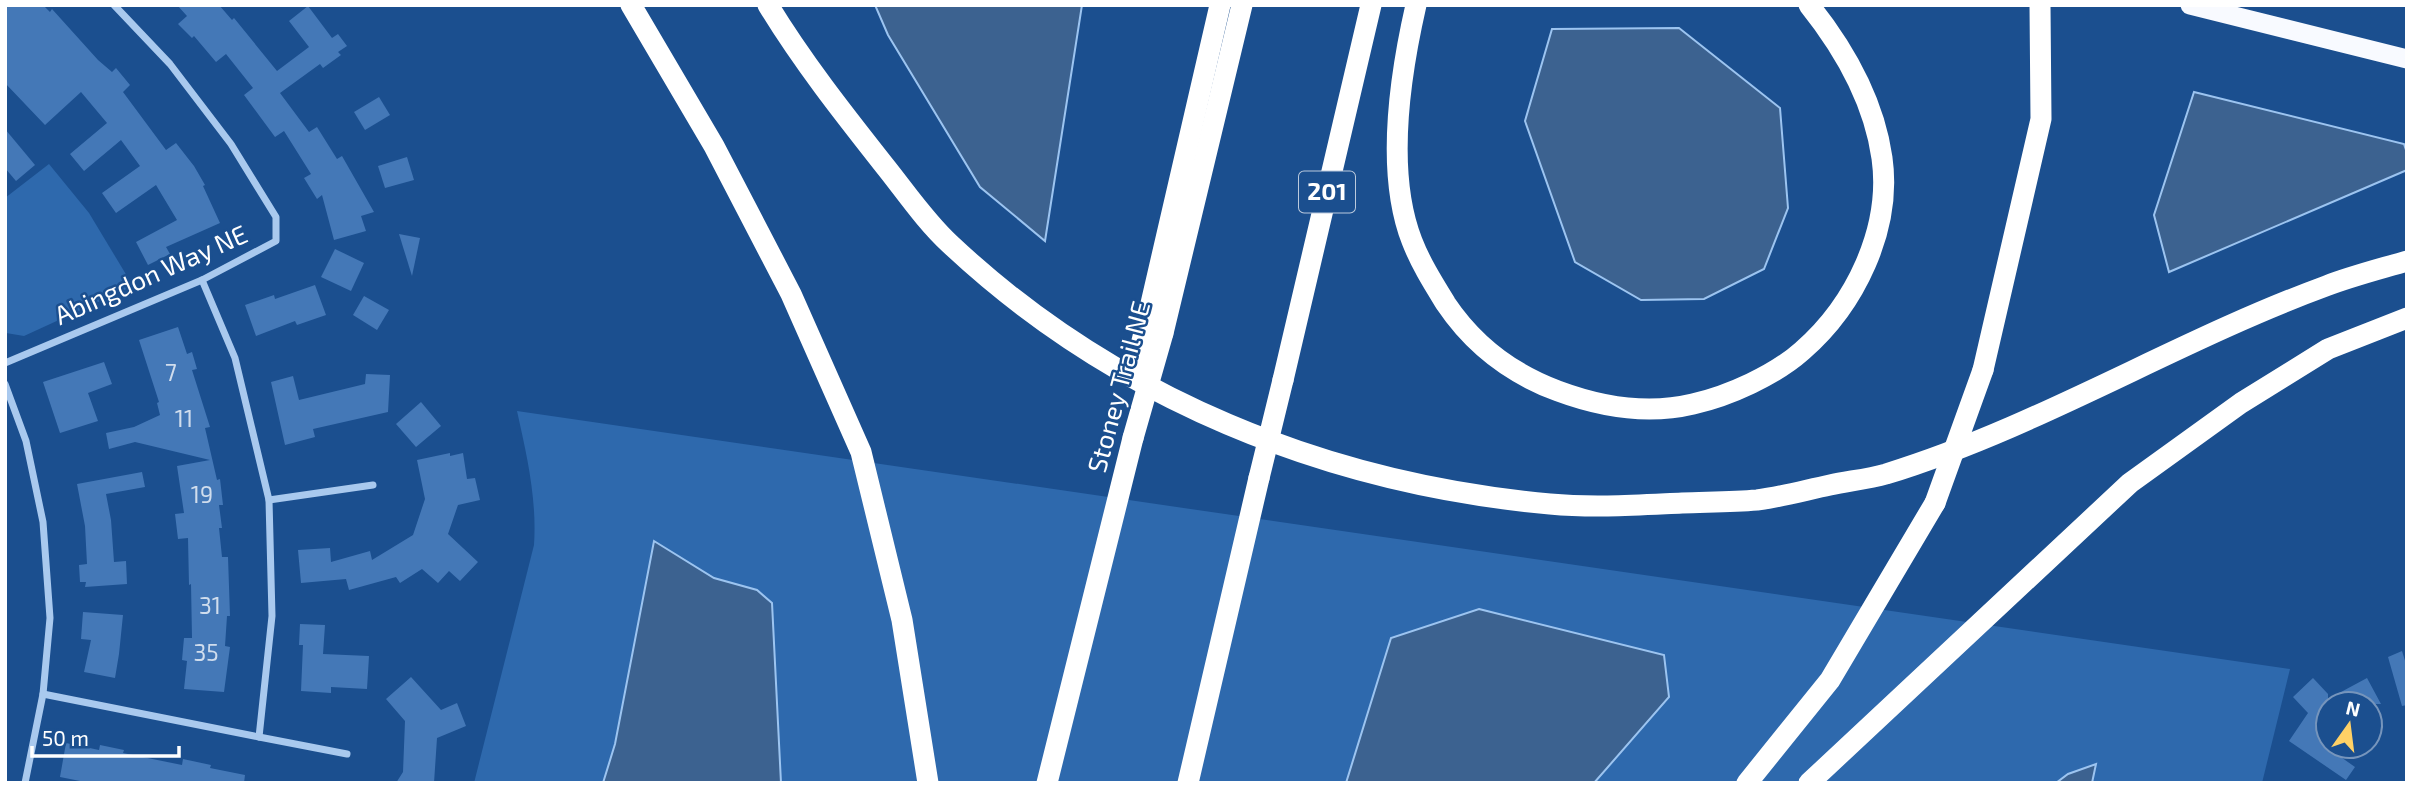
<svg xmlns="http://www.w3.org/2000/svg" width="2412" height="788" font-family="'Exo 2',sans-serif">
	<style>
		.green { fill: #2e69ad }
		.water { fill: #3c6290; stroke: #9cc4f0; stroke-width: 2 }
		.building { fill: #4478b7 }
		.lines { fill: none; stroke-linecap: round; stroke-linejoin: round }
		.minor { stroke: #a9c9ee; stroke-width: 7 }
		.trunk { stroke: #f8faff; stroke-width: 19 }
		.motorway { stroke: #fff; stroke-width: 21 }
		.motorway-bridge { stroke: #fff; stroke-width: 21 }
		.labels { text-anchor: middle; stroke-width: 5; stroke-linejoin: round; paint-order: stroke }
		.number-label { font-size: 23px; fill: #d0dded }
		.shield { fill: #1b4f8f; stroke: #bbcadd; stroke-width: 2 }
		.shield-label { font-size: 24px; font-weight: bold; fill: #fff }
		.street-label { font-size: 26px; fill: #fff; stroke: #1b4f8f }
	</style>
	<rect width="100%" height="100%" fill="#1b4f8f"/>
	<!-- green -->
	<g class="green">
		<polygon points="49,164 89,213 133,286 24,336 6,333 5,198"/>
		<path d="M517,411L2290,669L2262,783H474L534,545C537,499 527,456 517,411Z"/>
	</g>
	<!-- water -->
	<g class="water">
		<polygon points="875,5 1082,5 1045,241 980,187 888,35"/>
		<polygon points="1679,28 1780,108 1788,208 1764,269 1704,299 1641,300 1575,262 1525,121 1552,29"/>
		<polygon points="2194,92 2404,144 2407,153 2407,170 2169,272 2154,215"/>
		<polygon points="654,541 714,578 757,590 772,603 781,783 603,783 615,744"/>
		<polygon points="1479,609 1664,655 1669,697 1594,783 1346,783 1391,638"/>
		<polygon points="2096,764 2092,783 2056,783 2068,774"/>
	</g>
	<!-- building -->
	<g class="building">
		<polygon points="5,5 43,5 50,12 52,9 98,60 112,72 116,68 130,85 123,92 166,150 176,143 194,166 205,185 203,186 220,223 166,247 170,254 148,265 136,242 177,220 156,185 116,213 102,193 140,166 121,140 84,171 70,154 107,123 81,92 45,125 5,83"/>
		<polygon points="177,5 219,5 232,20 234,18 277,71 309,47 289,21 308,6 332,38 338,34 347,46 338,52 341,55 323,68 320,64 280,93 309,132 317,127 337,159 342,156 374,212 361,216 366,231 334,240 322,195 317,199 304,178 311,174 284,131 275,137 244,95 253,88 226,54 216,62 194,36 192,38 178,24 187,16"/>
		<polygon points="379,97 390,115 365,130 354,112"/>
		<polygon points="5,129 35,165 16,181 5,168"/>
		<polygon points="407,157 414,180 385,188 378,166"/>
		<polygon points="399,234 420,238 412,276"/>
		<polygon points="335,249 364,263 351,291 321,277"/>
		<polygon points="315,285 326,315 297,325 295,321 256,336 245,305 274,295 275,299"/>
		<polygon points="364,296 389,310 377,330 353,315"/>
		<polygon points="178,327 187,354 192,352 197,369 192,370 210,427 205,428 217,480 220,479 223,505 219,505 222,528 219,528 222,557 228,557 230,616 227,616 225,646 230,647 224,692 184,689 187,661 182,660 184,638 192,638 191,584 189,585 188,538 178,539 175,514 184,513 177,466 210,460 135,442 109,449 106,433 134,427 160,415 157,403 159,402 139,340"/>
		<polygon points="104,362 112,384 88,393 98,421 60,433 43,382"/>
		<polygon points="366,374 390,375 388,412 313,429 315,437 285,445 271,382 293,376 299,400 365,384"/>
		<polygon points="421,402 441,426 416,447 396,424"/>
		<polygon points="450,453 450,456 463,453 467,479 475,478 480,500 458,505 448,534 478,562 460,581 449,571 438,583 422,569 400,583 396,577 349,590 346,579 301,583 298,550 330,548 331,562 370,551 372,560 413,535 425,499 417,460"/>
		<polygon points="142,472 145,487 106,494 111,520 114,562 126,561 127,584 85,587 86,582 80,582 79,565 87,564 85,526 77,484"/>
		<polygon points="83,612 123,615 119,654 115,678 84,672 91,640 81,639"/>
		<polygon points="300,624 325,625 323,654 369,656 367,689 331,687 331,693 301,691 303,645 299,645"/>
		<polygon points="2402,651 2407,667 2407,705 2402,706 2388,657"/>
		<polygon points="411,677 441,710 457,703 466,726 437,738 434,783 396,783 403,772 405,721 386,699"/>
		<polygon points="2313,678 2328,694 2328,699 2367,678 2381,704 2328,704 2328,748 2355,767 2346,780 2289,741 2308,713 2293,697"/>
		<polygon points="66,743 99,750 100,745 124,750 123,753 182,765 183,759 211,765 210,768 245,775 244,783 90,783 60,777"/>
	</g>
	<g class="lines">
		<!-- minor -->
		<g class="minor">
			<polyline points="5,363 202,280 276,241 276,217 231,144 170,64 114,5"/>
			<polyline points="5,384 26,441 43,522 50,618 43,694 25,783"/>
			<polyline points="269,500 373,485"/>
			<polyline points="43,694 259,737 272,616 269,500 235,358 202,280"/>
			<polyline points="259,737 347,754"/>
		</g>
		<!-- trunk -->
		<polyline class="trunk" points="2190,5 2407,59"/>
		<!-- motorway -->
		<g class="motorway">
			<polyline points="631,5 714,146 791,294 861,452 902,620 928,783"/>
			<path d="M768,5C802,61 843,113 884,165C905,191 925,221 950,244C1114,398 1327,484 1550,504C1594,508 1638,505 1682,503C1707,502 1732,502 1757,500C1781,497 1806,490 1830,485C1849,481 1868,479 1886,474C2039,427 2176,341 2326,286C2352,276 2380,269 2407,261"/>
			<path d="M1416,5C1400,75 1385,172 1412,241C1421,264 1433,283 1446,304C1473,344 1512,374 1558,391C1601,407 1647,415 1693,404C1729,396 1775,375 1802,351C1855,305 1892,229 1882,158C1874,101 1845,50 1809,5"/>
			<polyline points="1149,312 1220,5"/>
			<polyline points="1163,333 1242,5"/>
			<polyline points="1983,370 2041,119 2040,5"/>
			<polyline points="1283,380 1371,5"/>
			<polyline points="1047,783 1133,438"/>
			<polyline points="1188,783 1259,478"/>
			<polyline points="1747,783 1830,680 1935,503"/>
			<polyline points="1809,783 2130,483 2241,403 2328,349 2407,318"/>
		</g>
		<!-- motorway-bridge -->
		<g class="motorway-bridge">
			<polyline points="1144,379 1141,345 1149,312"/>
			<polyline points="1133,438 1163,333"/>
			<polyline points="1259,478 1283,380"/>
			<polyline points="1935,503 1983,370"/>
		</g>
	</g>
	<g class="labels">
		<!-- number labels -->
		<g class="number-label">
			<text x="171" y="381">7</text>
			<text x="184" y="427">11</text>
			<text x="202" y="503">19</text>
			<text x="210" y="614">31</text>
			<text x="206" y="661">35</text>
		</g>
		<!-- shield labels -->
		<rect class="shield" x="1299" y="171.5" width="56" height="41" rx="5"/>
		<g class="shield-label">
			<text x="1327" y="200">201</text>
		</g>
		<!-- street labels -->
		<g class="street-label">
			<text transform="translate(151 275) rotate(-24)" y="9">Abingdon Way NE</text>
			<text transform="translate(1119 387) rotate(-75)" y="9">Stoney Trail NE</text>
		</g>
	</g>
	<!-- border -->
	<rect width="2412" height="788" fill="none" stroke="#ffffff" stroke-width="14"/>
	<!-- north arrow -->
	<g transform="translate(2349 725) rotate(14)"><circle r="33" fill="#1b4f8f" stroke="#7695bc" stroke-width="2"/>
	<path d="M0-5L12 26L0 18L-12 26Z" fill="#ffd166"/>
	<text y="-10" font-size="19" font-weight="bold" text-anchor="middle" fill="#ffffff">N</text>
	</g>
	<!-- scale -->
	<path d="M32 746v10h147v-10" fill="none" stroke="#ffffff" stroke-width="3.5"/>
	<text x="42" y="746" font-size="21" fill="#ffffff" stroke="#1b4f8f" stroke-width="5" paint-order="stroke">50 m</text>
</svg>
